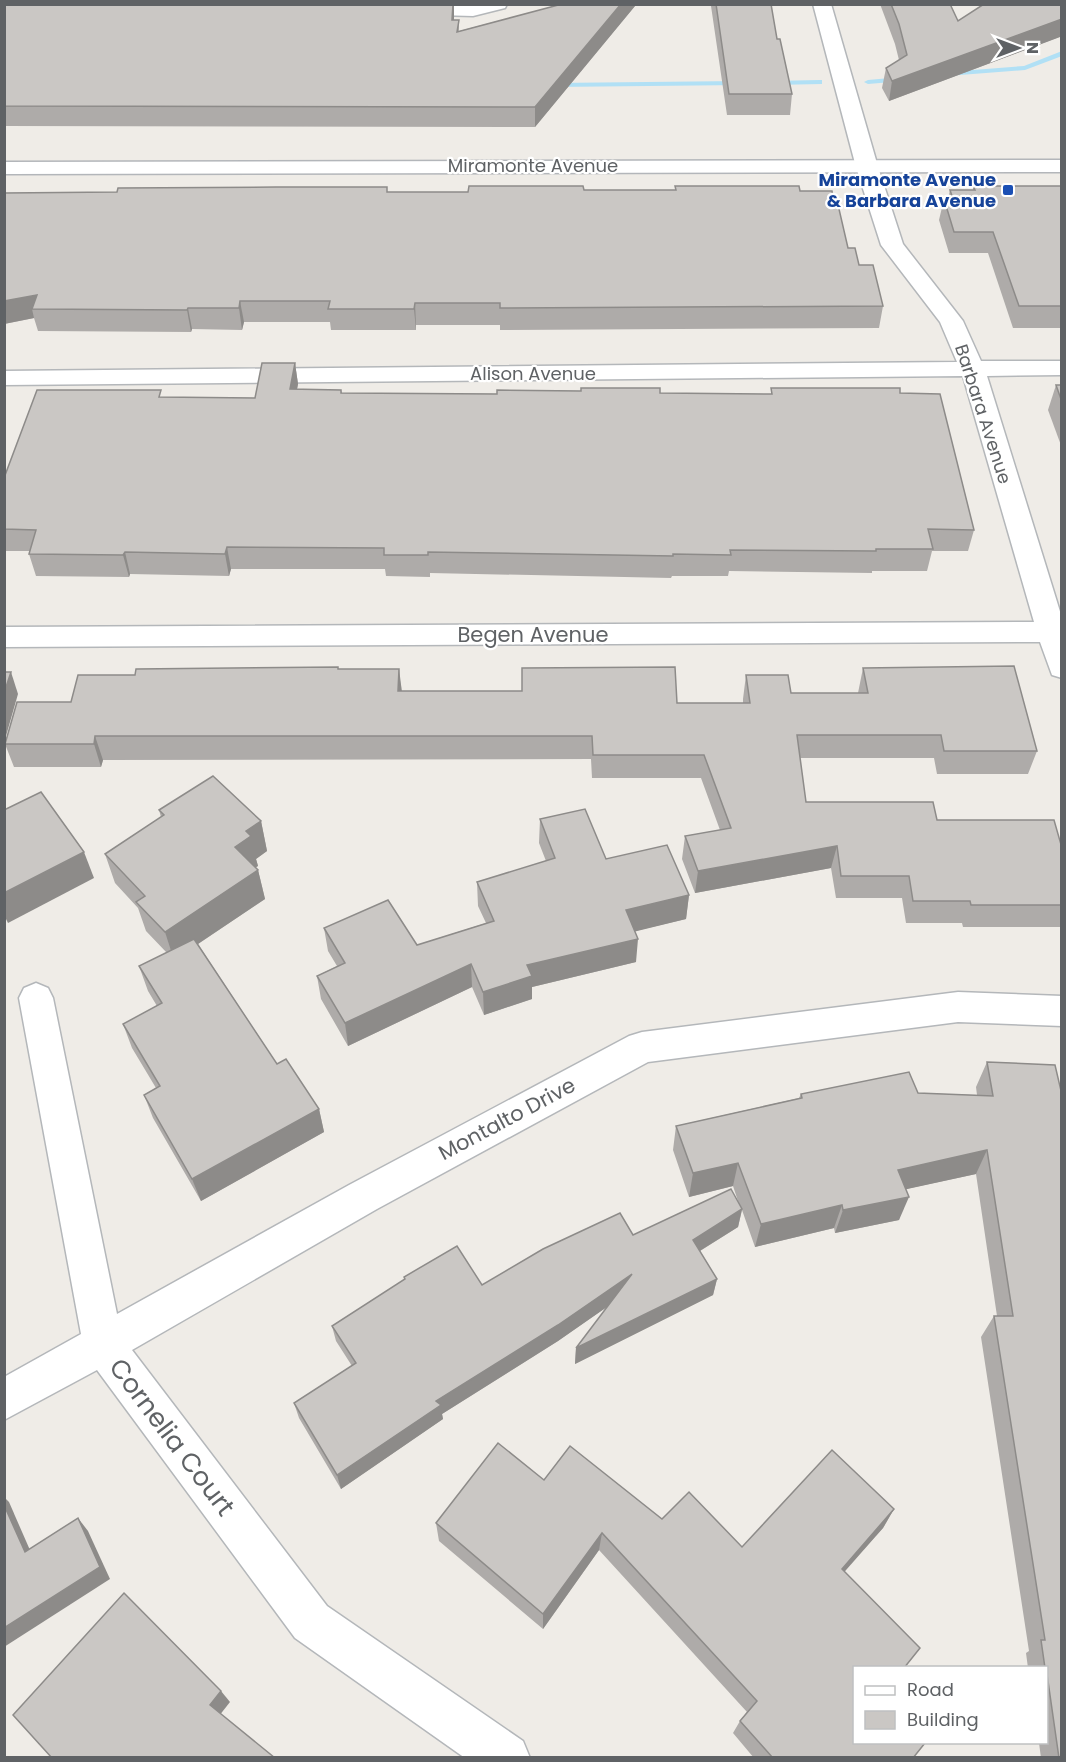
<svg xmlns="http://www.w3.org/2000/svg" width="1066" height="1762" font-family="Poppins,sans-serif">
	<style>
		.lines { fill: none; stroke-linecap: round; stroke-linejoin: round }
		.stream { fill: #b1e0f5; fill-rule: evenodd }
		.minor-casing { stroke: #b4b7ba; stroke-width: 3 }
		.secondary-casing { stroke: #b3b6ba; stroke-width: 3 }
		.minor { fill: #fff; fill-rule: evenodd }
		.secondary { fill: #fff; fill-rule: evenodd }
		.wall { fill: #aeaba9 }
		.shaded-wall { fill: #8d8b89 }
		.building { fill: #cac7c4; stroke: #8d8b89; stroke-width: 1.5 }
		.transit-dot { fill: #1a4fb4; stroke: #fff; stroke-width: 2 }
		.labels { text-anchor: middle; stroke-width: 4.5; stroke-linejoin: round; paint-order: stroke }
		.far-street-label { font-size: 18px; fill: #5f6265; stroke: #fff }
		.far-transit-label { font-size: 18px; font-weight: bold; fill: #164399; stroke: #fff; text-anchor: end }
		.street-label { font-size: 21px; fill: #5f6265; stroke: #fff }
		.near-street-label { font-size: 26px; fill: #5f6265; stroke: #fff }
	</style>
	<rect width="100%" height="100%" fill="#efece7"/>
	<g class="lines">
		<!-- stream -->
		<g class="stream">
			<polygon points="1062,51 1062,56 1025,70 947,76 943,74 947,72 1024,66"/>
			<polygon points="901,77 904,77 904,81 868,84 864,82 868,80"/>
			<polygon points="819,80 822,80 822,84 772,85 768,83 772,81"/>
			<polygon points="740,81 744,83 743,85 553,87 549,85 553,83"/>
		</g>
		<defs>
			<g id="minor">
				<polygon points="408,4 507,4 505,8 473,16 401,14 399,10 401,6"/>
				<polygon points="813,4 831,4 878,167 903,244 963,321 981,361 1062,361 1062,375 987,376 1062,618 1062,678 1052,675 1040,642 4,647 4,627 1034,622 963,376 4,385 4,371 957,362 940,322 881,245 856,167"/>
				<polygon points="36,983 48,988 53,998 117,1314 349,1185 629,1036 642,1032 958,992 1062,996 1062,1026 958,1022 648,1062 377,1209 132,1350 327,1606 523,1741 530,1758 465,1758 295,1638 97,1370 4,1420 4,1377 81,1334 19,998 24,988"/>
			</g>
			<polygon id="secondary" points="1062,160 1062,172 4,174 4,162"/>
		</defs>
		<!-- minor casing -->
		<use href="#minor" class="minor-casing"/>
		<!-- secondary casing -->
		<use href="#secondary" class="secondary-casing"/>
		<!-- minor -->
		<use href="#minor" class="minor"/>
		<!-- secondary -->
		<use href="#secondary" class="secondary"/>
	</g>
	<!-- wall -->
	<g class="wall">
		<polygon points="4,4 454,4 454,20 459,20 459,31 562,4 771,4 777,39 792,94 790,115 727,115 711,6 635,6 535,127 4,126"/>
		<polygon points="880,4 950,4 958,21 1062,4 1062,36 889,101 882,88 886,68 899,60 895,44"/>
		<polygon points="675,186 800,191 848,248 859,265 883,306 879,328 500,330 500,325 416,325 416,330 331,330 330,322 244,322 242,330 192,329 191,332 38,331 34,318 4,324 4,193 468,192 584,190 675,190"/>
		<polygon points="973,186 1062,186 1062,328 1013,328 988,253 949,253 939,220 944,199 948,199 950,190 973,190"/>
		<polygon points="295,363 298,384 297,389 341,390 342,393 497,394 660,393 771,394 771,388 900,393 974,530 968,551 932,551 927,571 872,571 872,573 729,571 728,576 672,576 671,578 430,573 430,577 386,576 385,569 231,569 229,576 130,574 129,577 36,576 29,554 30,551 4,551 4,478 162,397 255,398"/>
		<polygon points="1056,385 1062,402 1062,448 1048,410"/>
		<polygon points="863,668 1037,751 1028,774 937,774 934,758 800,758 806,802 937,820 1062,848 1062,927 963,927 962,923 906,923 902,898 836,898 831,868 695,893 682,859 685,836 720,830 701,778 592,778 591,759 103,760 101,767 14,767 5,744 71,702 135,675 338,669 399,669 401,691 677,703 743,703 743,699 746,675 791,693 858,693"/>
		<polygon points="159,810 261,821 267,851 256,859 258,866 255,867 258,870 265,899 198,944 277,1064 319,1109 324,1132 201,1201 153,1118 144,1095 156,1088 132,1048 123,1024 157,1006 148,991 139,966 167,953 146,931 138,908 115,883 105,854 161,817"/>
		<polygon points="540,819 606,859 689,895 686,919 635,931 636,962 532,987 532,999 484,1015 472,987 348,1046 321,999 317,976 337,966 328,951 324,928 417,945 486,923 478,906 477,882 546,861 539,843"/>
		<polygon points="987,1062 1055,1065 1062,1758 1041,1758 1039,1743 1047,1743 1047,1668 1028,1668 1026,1653 1029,1651 981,1337 994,1316 997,1316 976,1174 906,1189 899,1220 835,1233 834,1228 755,1247 742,1210 738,1227 700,1251 717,1279 713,1295 575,1364 576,1348 608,1306 558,1341 442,1414 443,1419 341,1489 299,1418 294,1403 352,1366 336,1341 332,1326 404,1280 404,1277 482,1285 633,1235 740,1207 733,1186 689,1197 673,1150 676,1126 799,1098 801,1094 918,1093 977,1095 976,1087"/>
		<polygon points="544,1480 662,1519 742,1547 894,1509 883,1528 844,1571 855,1668 913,1758 754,1758 733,1733 740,1721 747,1712 599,1550 543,1629 439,1541 436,1523"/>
	</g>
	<!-- shaded-wall -->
	<g class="shaded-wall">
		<polygon points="453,4 454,4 454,18 452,40 452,20"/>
		<polygon points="621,4 635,4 635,6 535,127 535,107"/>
		<polygon points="1062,19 1062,36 1060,37 889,101 892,81"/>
		<polygon points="37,295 32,309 34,318 4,324 4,301"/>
		<polygon points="240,301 244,322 242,330 239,308"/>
		<polygon points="415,303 416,325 416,330 414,309"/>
		<polygon points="188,308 192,329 191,332 187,310"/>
		<polygon points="295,363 298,384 293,411 290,389"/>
		<polygon points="227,547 231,569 229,576 225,554"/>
		<polygon points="125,552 130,574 129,577 123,555"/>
		<polygon points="399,669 402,692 398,691"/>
		<polygon points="11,672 18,694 4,743 4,693"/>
		<polygon points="95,736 103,760 101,767 94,744"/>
		<polygon points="261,821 267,851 256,859 258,866 242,876 235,847 246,831"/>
		<polygon points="837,846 831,868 695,893 698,871"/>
		<polygon points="84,852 94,878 8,923 4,915 4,893"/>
		<polygon points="258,870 265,899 174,960 165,932"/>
		<polygon points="689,895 686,919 625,934 626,910"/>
		<polygon points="638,939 636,962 532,987 532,999 484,1015 483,992 527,965"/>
		<polygon points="471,964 472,987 348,1046 345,1023"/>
		<polygon points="319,1109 324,1132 201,1201 192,1179"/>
		<polygon points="987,1150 976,1174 889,1193 898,1170"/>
		<polygon points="738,1163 733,1186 689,1197 693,1173"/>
		<polygon points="909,1197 899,1220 835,1233 843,1210"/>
		<polygon points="842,1205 834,1228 755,1247 761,1224"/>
		<polygon points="742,1209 738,1227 690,1257 693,1240"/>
		<polygon points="632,1274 630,1291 558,1341 442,1414 443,1419 341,1489 337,1475 436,1401"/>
		<polygon points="717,1279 713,1295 575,1364 576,1348"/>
		<polygon points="4,1497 9,1502 36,1564 25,1552 4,1505"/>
		<polygon points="894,1509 883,1528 832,1586 842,1569"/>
		<polygon points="78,1518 88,1531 110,1579 4,1647 4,1628"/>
		<polygon points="602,1533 599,1550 543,1629 543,1614"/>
		<polygon points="221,1691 230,1702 219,1716 210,1705"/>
	</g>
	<!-- building -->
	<g class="building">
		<polygon points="4,4 453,4 452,20 459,20 457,32 562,4 621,4 535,107 4,106"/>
		<polygon points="716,4 771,4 777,39 780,39 792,94 729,94"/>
		<polygon points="891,4 950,4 958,21 984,4 1062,4 1062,19 892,81 886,68 907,55 899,24"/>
		<polygon points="469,186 583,186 584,190 676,190 675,186 799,186 800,191 832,191 833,196 836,196 848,248 855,248 859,265 873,265 883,306 500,308 500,303 415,303 414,309 328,309 330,301 240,301 239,308 188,308 187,310 32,309 37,295 4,301 4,193 117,192 118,188 276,187 387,187 387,192 468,192"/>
		<polygon points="973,186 1062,186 1062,306 1019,306 993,232 954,232 944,199 953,199 950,190 975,190"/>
		<polygon points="262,363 295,363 290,389 341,390 341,393 497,394 497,390 581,391 581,388 660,388 660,393 772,394 771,388 900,388 900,393 940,394 974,530 928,529 933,549 876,549 876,551 730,550 731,555 673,554 673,556 428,552 428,555 384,555 384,548 227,547 225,554 125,552 123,555 29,554 36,530 4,529 4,478 37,390 161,390 159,397 255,398"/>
		<polygon points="1056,385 1062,385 1062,402"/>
		<polygon points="1014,666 1037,751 944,751 941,735 797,735 806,802 933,802 937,820 1054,820 1062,848 1062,905 971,905 970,901 913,901 909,876 841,876 837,846 698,871 685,836 731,828 704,755 593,755 592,736 95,736 94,744 5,744 17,702 71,702 78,675 135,675 136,669 338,667 338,669 399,669 398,691 522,691 522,668 675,667 677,703 750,703 746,675 788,675 791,693 868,693 863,668"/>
		<polygon points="4,672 11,672 4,693"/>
		<polygon points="213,776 261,821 246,831 251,836 235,847 258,870 165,932 136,902 145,896 105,854 164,815 159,810"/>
		<polygon points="41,792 84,852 4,893 4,810"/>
		<polygon points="585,809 606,859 667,845 689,895 626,910 638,939 527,965 532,976 483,992 471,964 345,1023 317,976 345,963 324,928 388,900 417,945 494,921 477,882 555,858 540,819"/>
		<polygon points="194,939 277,1064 286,1059 319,1109 192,1179 144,1095 160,1086 123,1024 162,1003 139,966"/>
		<polygon points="987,1062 1055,1065 1062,1095 1062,1758 1059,1758 1047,1674 1047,1668 1045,1668 1041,1640 1045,1640 994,1316 1013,1316 987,1150 898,1170 909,1197 843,1210 842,1205 761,1224 738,1163 693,1173 676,1126 802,1098 801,1094 909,1072 918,1093 993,1096"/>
		<polygon points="731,1189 742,1209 693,1240 717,1279 576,1348 632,1274 558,1325 436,1401 441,1405 337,1475 294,1403 356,1363 332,1326 405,1279 404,1277 457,1246 482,1285 543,1249 620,1213 633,1235"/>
		<polygon points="498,1443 544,1480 570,1446 662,1519 689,1492 742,1547 832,1450 894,1509 842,1569 920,1648 904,1668 855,1668 855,1743 925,1743 913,1758 773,1758 740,1721 757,1701 602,1533 543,1614 436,1523"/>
		<polygon points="4,1505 25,1552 78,1518 100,1567 4,1628"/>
		<polygon points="124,1593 221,1691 210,1705 275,1758 52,1758 13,1715"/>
	</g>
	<!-- markers -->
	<rect class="transit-dot" x="1002" y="184" width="12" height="12" rx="3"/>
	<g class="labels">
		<!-- far-street labels -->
		<g class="far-street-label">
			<text x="533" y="172">Miramonte Avenue</text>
			<text x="533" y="380">Alison Avenue</text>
			<text transform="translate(983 414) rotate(72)" y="6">Barbara Avenue</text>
		</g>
		<!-- far-transit labels -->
		<g class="far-transit-label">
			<text x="996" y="186">Miramonte Avenue<tspan x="996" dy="21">&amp; Barbara Avenue</tspan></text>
		</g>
		<!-- street labels -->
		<g class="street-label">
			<text x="533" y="642">Begen Avenue</text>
			<text transform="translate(507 1119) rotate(-28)" y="7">Montalto Drive</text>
		</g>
		<!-- near-street labels -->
		<g class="near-street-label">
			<text transform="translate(172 1437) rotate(53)" y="9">Cornelia Court</text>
		</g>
	</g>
	<!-- border -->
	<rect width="1066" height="1762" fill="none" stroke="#5f6265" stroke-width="12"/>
	<!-- legend -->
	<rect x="853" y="1666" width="195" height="78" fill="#ffffff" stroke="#bfc0c1" stroke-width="1.5"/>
	<rect x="865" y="1686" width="30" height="9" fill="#ffffff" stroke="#bfc0c1" stroke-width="1.5"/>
	<text x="907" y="1696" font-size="18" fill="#5f6265">Road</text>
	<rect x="865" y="1711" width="30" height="18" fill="#cac7c4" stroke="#bfc0c1" stroke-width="1.5"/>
	<text x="907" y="1726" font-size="18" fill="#5f6265">Building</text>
	<!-- north arrow -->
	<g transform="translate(1018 48) rotate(90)" stroke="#ffffff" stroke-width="4.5" paint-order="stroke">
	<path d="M0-4.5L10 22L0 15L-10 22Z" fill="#5f6265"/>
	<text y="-9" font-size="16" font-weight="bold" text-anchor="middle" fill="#5f6265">N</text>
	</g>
</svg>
